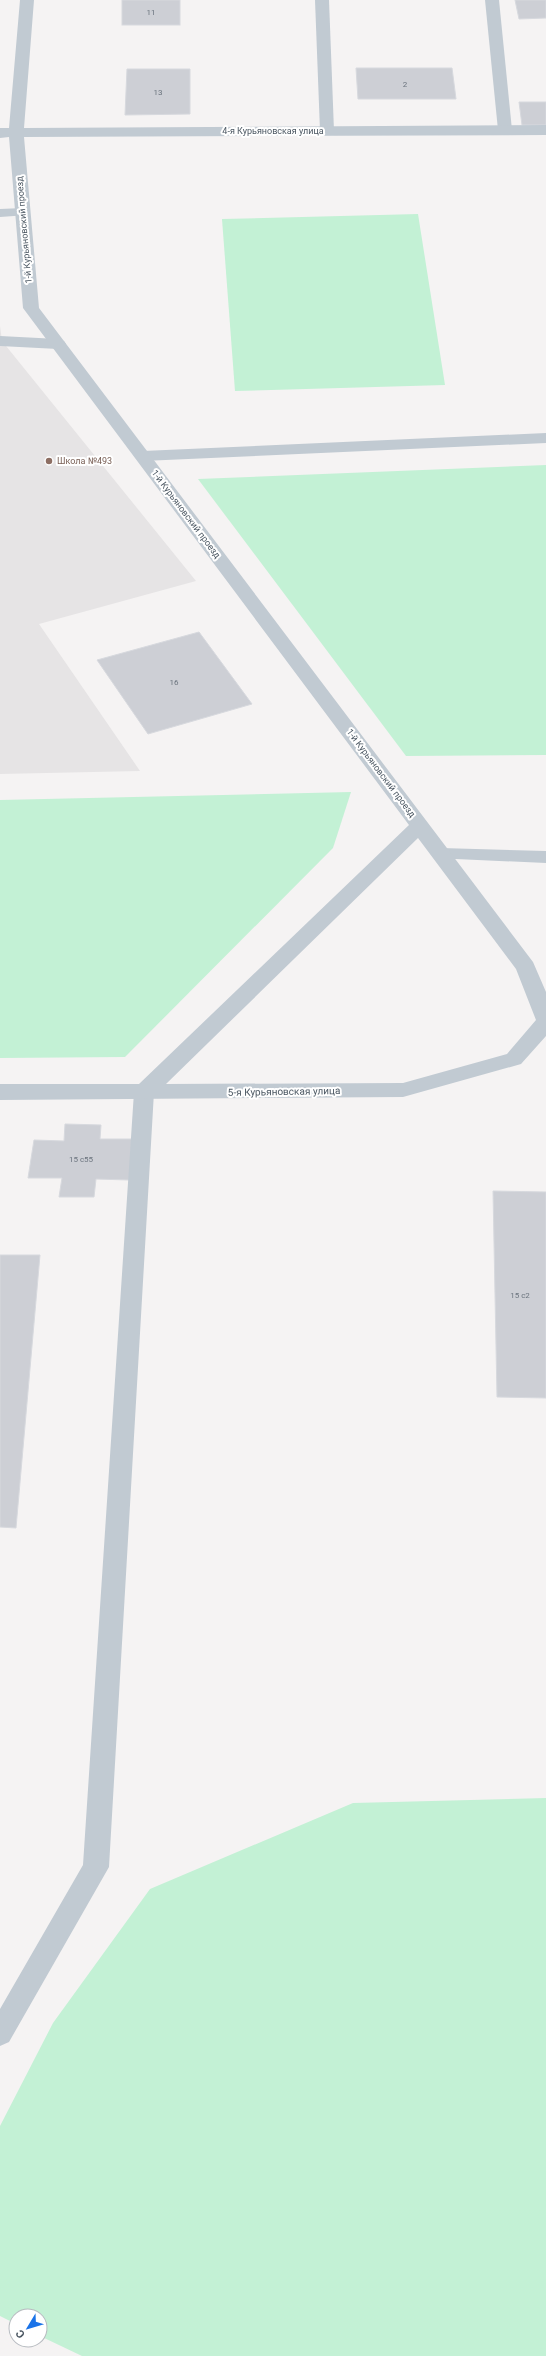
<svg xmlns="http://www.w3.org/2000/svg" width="546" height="2356" font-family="Roboto,sans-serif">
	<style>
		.education { fill: #e6e4e5 }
		.green { fill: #c3f1d5 }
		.building { fill: #cdcfd5; stroke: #d7d9de }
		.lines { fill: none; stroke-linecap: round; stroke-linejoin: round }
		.lane { fill: #c1cad2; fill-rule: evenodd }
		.street { fill: #c1cad2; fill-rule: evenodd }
		.education-dot { fill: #8d6e63; stroke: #fff; stroke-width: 1.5 }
		.labels { text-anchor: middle; stroke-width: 4; stroke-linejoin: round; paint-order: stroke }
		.number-label { font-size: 8px; fill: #6b747e }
		.far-street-label { font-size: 9px; fill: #4a5661; stroke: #fff }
		.far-education-label { font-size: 9px; fill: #785e54; stroke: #fff; text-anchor: start }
		.street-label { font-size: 10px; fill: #4a5661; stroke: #fff }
	</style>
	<rect width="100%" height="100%" fill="#f5f3f3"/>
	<!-- education -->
	<polygon class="education" points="0,326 2,341 196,581 39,624 140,771 0,774"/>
	<!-- green -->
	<g class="green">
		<polygon points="418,214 445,385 235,391 222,219"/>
		<polygon points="546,465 546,755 406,756 198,479"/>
		<polygon points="351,792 333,848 125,1057 0,1058 0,800"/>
		<polygon points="546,1798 546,2356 82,2356 40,2336 40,2316 16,2316 16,2324 0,2316 0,2126 53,2023 150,1889 353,1803"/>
	</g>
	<!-- building -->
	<g class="building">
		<rect x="122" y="0" width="58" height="25"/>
		<polygon points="515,0 546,0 546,18 519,19"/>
		<polygon points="356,68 452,68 456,99 358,99"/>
		<polygon points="127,69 190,69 190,114 125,115"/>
		<polygon points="519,102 546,102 546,125 522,125"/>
		<polygon points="199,632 252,704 148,734 97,660"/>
		<polygon points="65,1124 101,1125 100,1139 134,1139 129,1180 96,1179 94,1197 59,1197 62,1178 28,1178 34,1140 64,1141"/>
		<polygon points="493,1191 546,1192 546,1398 497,1397"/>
		<polygon points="0,1255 40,1255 16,1528 0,1527"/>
	</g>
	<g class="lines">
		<!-- lane -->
		<g class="lane">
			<polygon points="315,0 329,0 334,131 327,135 320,131"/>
			<polygon points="485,0 499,0 512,130 505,134 498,130"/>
			<polygon points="23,208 30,212 28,215 0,217 0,209"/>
			<polygon points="0,336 58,339 64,341 66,344 64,347 58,349 0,346"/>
			<polygon points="546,433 546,443 143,461 137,459 135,456 137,453 143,451"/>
			<polygon points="441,848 546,851 546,863 434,858 432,854 434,850"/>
			<polygon points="144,1085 151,1087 154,1092 109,1867 9,2042 0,2046 0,2009 83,1865 134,1092 137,1087"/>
		</g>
		<!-- street -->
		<path class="street" d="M20,0H34L24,128L546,125V135L24,137L39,308L533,962L546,992V1036L521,1064L403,1097L0,1100V1084H139L409,825L23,308L9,137L0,138V128H9ZM418,838L516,969L536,1020L507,1054L403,1083L166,1084Z"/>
	</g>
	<!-- markers -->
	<circle class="education-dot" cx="49" cy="461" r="4"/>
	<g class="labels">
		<!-- number labels -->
		<g class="number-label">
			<text x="151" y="15">11</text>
			<text x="405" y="87">2</text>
			<text x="158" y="95">13</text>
			<text x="174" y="685">16</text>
			<text x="81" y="1162">15 с55</text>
			<text x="520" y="1298">15 с2</text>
		</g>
		<!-- far-street labels -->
		<g class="far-street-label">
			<text x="273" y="134">4-я Курьяновская улица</text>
			<text transform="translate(24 230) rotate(-95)" y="3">1-й Курьяновский проезд</text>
			<text transform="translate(186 514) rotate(53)" y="3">1-й Курьяновский проезд</text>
			<text transform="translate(381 773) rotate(53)" y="3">1-й Курьяновский проезд</text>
		</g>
		<!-- far-education labels -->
		<g class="far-education-label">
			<text x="57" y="464">Школа №493</text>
		</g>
		<!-- street labels -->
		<g class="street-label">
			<text transform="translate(284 1091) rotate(-1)" y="4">5-я Курьяновская улица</text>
		</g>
	</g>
	<!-- north arrow -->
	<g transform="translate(28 2328) rotate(232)"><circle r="19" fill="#ffffff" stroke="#b7bbc0"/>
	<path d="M0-3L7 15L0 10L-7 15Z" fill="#1a73e8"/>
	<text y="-6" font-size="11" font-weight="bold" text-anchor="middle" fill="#4a5661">С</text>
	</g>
</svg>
